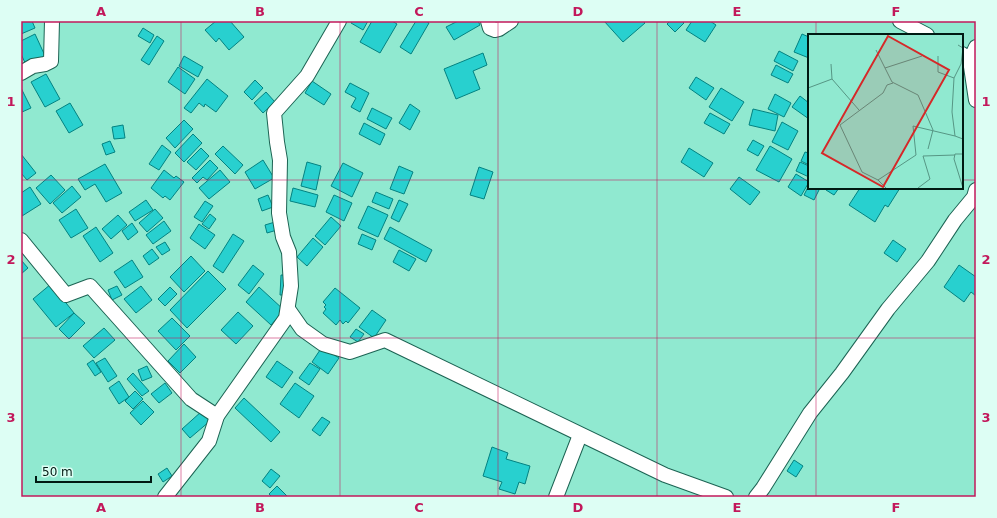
<svg xmlns="http://www.w3.org/2000/svg" width="997" height="518" font-family="'DejaVu Sans',sans-serif">
	<style>
		.building { fill: #28d0cf; stroke: #038281 }
		.lines { fill: none; stroke-linecap: round; stroke-linejoin: round }
		.street-casing { stroke: #1c6353; stroke-width: 16 }
		.street { stroke: #fff; stroke-width: 14 }
		.grid { fill: none; stroke: #c2185b; stroke-width: 1; stroke-opacity: 0.55 }
		.inset-road { fill: none; stroke: #569684; stroke-width: 1 }
		.view { fill: #d62828; fill-opacity: 0.15; stroke: #d62828; stroke-width: 2 }
		.inset-edge { fill: none; stroke: #001a13; stroke-width: 2 }
		.neatline { fill: none; stroke: #c2185b; stroke-width: 1.5 }
		.grid-label { font-size: 13px; text-anchor: middle; font-weight: bold; fill: #c2185b }
	</style>
	<rect width="100%" height="100%" fill="#90e9d0"/>
	<!-- building -->
	<g class="building">
		<polygon points="21,21 32,21 35,28 21,34"/>
		<polygon points="216,21 230,21 244,37 229,50 219,38 216,42 205,30"/>
		<polygon points="352,21 368,21 363,30 351,23"/>
		<polygon points="372,21 392,21 397,24 380,53 360,42"/>
		<polygon points="416,21 426,21 429,23 411,54 400,47"/>
		<polygon points="458,21 478,21 480,25 454,40 446,27"/>
		<polygon points="604,21 643,21 645,23 623,42"/>
		<polygon points="670,21 682,21 684,23 675,32 667,24"/>
		<polygon points="692,21 710,21 716,25 705,42 686,30"/>
		<polygon points="143,28 154,35 150,43 138,36"/>
		<polygon points="35,34 46,58 27,67 21,54 21,41"/>
		<polygon points="802,34 809,37 809,58 794,52"/>
		<polygon points="157,36 164,41 149,65 141,60"/>
		<polygon points="779,51 798,61 793,71 774,61"/>
		<polygon points="483,53 487,65 473,71 480,89 456,99 444,69"/>
		<polygon points="184,56 203,67 198,77 179,66"/>
		<polygon points="776,65 793,74 788,83 771,75"/>
		<polygon points="178,67 195,79 185,94 168,82"/>
		<polygon points="46,74 60,99 45,107 31,82"/>
		<polygon points="696,77 714,88 706,100 689,88"/>
		<polygon points="207,79 228,96 216,112 205,104 204,107 199,103 191,113 184,108"/>
		<polygon points="255,80 263,88 252,100 244,92"/>
		<polygon points="312,81 331,94 324,105 305,93"/>
		<polygon points="350,83 369,93 360,112 351,107 356,98 345,92"/>
		<polygon points="21,88 31,108 22,112 21,111"/>
		<polygon points="721,88 744,102 732,121 709,107"/>
		<polygon points="266,92 275,102 263,113 254,103"/>
		<polygon points="775,94 791,103 784,117 768,109"/>
		<polygon points="800,96 809,103 809,119 792,107"/>
		<polygon points="70,103 83,125 69,133 56,111"/>
		<polygon points="410,104 420,111 410,130 399,123"/>
		<polygon points="372,108 392,118 386,129 367,119"/>
		<polygon points="753,109 778,115 775,131 749,125"/>
		<polygon points="710,113 730,124 724,134 704,123"/>
		<polygon points="184,120 193,129 175,148 166,138"/>
		<polygon points="782,122 798,131 788,150 772,142"/>
		<polygon points="364,123 385,134 380,145 359,134"/>
		<polygon points="123,125 125,138 114,139 112,127"/>
		<polygon points="193,134 202,143 184,162 175,153"/>
		<polygon points="753,140 764,146 758,156 747,150"/>
		<polygon points="110,141 115,152 106,155 102,144"/>
		<polygon points="162,145 171,152 159,170 149,164"/>
		<polygon points="223,146 243,165 235,174 215,154"/>
		<polygon points="770,146 792,159 779,182 756,170"/>
		<polygon points="201,148 209,156 196,170 187,162"/>
		<polygon points="689,148 713,163 704,177 681,162"/>
		<polygon points="805,152 809,153 809,165 801,161"/>
		<polygon points="21,154 36,173 27,180 21,173"/>
		<polygon points="210,160 218,168 207,180 203,177 197,183 192,178"/>
		<polygon points="263,160 274,178 255,189 245,172"/>
		<polygon points="307,162 321,166 316,190 301,186"/>
		<polygon points="800,162 809,166 809,177 796,171"/>
		<polygon points="343,163 363,173 352,197 331,186"/>
		<polygon points="105,164 122,193 106,202 95,184 85,190 78,179"/>
		<polygon points="399,166 413,172 404,194 390,189"/>
		<polygon points="479,167 493,172 484,199 470,195"/>
		<polygon points="164,170 174,178 176,176 184,182 170,200 165,196 163,198 151,188"/>
		<polygon points="220,170 230,182 209,199 199,188"/>
		<polygon points="796,174 809,182 801,196 788,187"/>
		<polygon points="51,175 65,190 50,204 36,188"/>
		<polygon points="739,177 760,192 750,205 730,189"/>
		<polygon points="809,185 809,188 820,188 814,200 804,195"/>
		<polygon points="72,186 81,197 62,213 53,203"/>
		<polygon points="30,187 41,204 22,216 21,193"/>
		<polygon points="293,188 318,195 315,207 290,201"/>
		<polygon points="827,188 839,188 834,195 826,190"/>
		<polygon points="860,188 900,188 888,207 885,205 875,222 849,205"/>
		<polygon points="376,192 393,199 389,209 372,202"/>
		<polygon points="268,195 273,207 262,211 258,199"/>
		<polygon points="334,195 352,203 344,221 326,212"/>
		<polygon points="146,200 153,210 135,221 129,212"/>
		<polygon points="399,200 408,204 399,222 391,218"/>
		<polygon points="205,201 213,206 202,222 194,217"/>
		<polygon points="368,206 388,215 378,237 358,228"/>
		<polygon points="76,209 88,228 71,238 59,220"/>
		<polygon points="155,209 163,218 147,232 139,223"/>
		<polygon points="210,214 216,219 209,229 202,224"/>
		<polygon points="118,215 127,225 111,239 102,229"/>
		<polygon points="331,217 341,226 325,245 315,236"/>
		<polygon points="164,221 171,231 153,244 146,235"/>
		<polygon points="275,222 277,230 267,233 265,225"/>
		<polygon points="132,223 138,232 128,240 122,231"/>
		<polygon points="199,224 215,235 205,249 190,238"/>
		<polygon points="96,227 113,253 100,262 83,236"/>
		<polygon points="390,227 432,250 426,262 384,239"/>
		<polygon points="233,234 244,241 223,273 213,266"/>
		<polygon points="362,234 376,240 372,250 358,244"/>
		<polygon points="313,238 323,247 307,266 297,257"/>
		<polygon points="893,240 906,249 897,262 884,253"/>
		<polygon points="165,242 170,250 162,255 156,247"/>
		<polygon points="152,249 159,258 149,265 143,256"/>
		<polygon points="399,250 416,259 409,271 393,262"/>
		<polygon points="191,256 205,271 184,292 170,277"/>
		<polygon points="21,260 28,268 21,274"/>
		<polygon points="132,260 143,277 125,288 114,272"/>
		<polygon points="253,265 264,274 249,294 238,285"/>
		<polygon points="959,265 976,277 976,296 971,292 964,302 944,287"/>
		<polygon points="208,271 226,289 187,328 170,310"/>
		<polygon points="281,275 289,275 288,295 280,295"/>
		<polygon points="51,284 74,313 56,327 33,299"/>
		<polygon points="117,286 122,295 112,300 108,290"/>
		<polygon points="141,286 152,300 136,313 124,299"/>
		<polygon points="170,287 177,294 165,306 158,299"/>
		<polygon points="259,287 284,310 271,325 246,302"/>
		<polygon points="335,288 360,308 348,323 346,321 343,324 340,320 336,325 323,313 326,309 324,307 326,305 323,302"/>
		<polygon points="372,310 386,320 374,338 359,327"/>
		<polygon points="238,312 253,326 236,344 221,330"/>
		<polygon points="74,313 85,323 69,339 59,329"/>
		<polygon points="172,318 190,336 176,350 158,331"/>
		<polygon points="104,328 115,340 94,358 83,346"/>
		<polygon points="356,329 364,334 358,342 350,337"/>
		<polygon points="184,344 196,357 180,373 168,361"/>
		<polygon points="322,347 339,358 328,374 312,362"/>
		<polygon points="105,358 117,376 108,382 96,363"/>
		<polygon points="93,360 101,372 95,376 87,364"/>
		<polygon points="277,361 293,372 282,388 266,377"/>
		<polygon points="310,363 320,369 309,385 299,378"/>
		<polygon points="147,366 152,377 142,381 138,370"/>
		<polygon points="133,373 149,391 142,396 127,379"/>
		<polygon points="119,381 129,397 119,404 109,388"/>
		<polygon points="165,383 172,393 159,403 151,394"/>
		<polygon points="295,383 314,396 299,418 280,404"/>
		<polygon points="135,391 143,399 133,409 125,401"/>
		<polygon points="244,398 280,432 271,442 235,408"/>
		<polygon points="143,401 154,412 141,425 130,413"/>
		<polygon points="202,411 210,421 190,438 182,429"/>
		<polygon points="322,417 330,422 320,436 312,430"/>
		<polygon points="492,447 508,453 506,459 530,466 525,484 519,482 515,494 499,489 502,482 483,476"/>
		<polygon points="794,460 803,466 796,477 787,471"/>
		<polygon points="167,468 172,476 163,482 158,474"/>
		<polygon points="271,469 280,476 270,488 262,481"/>
		<polygon points="277,486 288,497 272,497 269,494"/>
	</g>
	<g class="lines">
		<defs>
			<g id="street">
				<polyline points="488,21 490,28 495,30 499,29 511,21"/>
				<polyline points="900,21 927,35"/>
				<polyline points="962,54 970,60 976,47"/>
				<polyline points="970,60 976,100"/>
				<polyline points="21,73 33,66 45,64 51,61 52,21"/>
				<polyline points="21,240 66,295 90,286 191,399 217,416"/>
				<polyline points="288,309 302,329 323,344 350,352 385,340 665,475 726,497"/>
				<polyline points="165,497 209,441 217,416 286,318 291,286 289,252 283,237 279,213 280,160 277,142 274,113 307,76 339,21"/>
				<polyline points="556,497 580,435"/>
				<polyline points="756,497 763,488 810,413 842,373 888,309 928,261 955,220 974,197 976,190"/>
			</g>
		</defs>
		<!-- street casing -->
		<use href="#street" class="street-casing"/>
		<!-- street -->
		<use href="#street" class="street"/>
	</g>
	<!-- grid -->
	<path class="grid" d="M181,21V497M340,21V497M498,21V497M657,21V497M816,21V35M21,180H809M962,180H976M816,188V497M21,338H976"/>
	<!-- overview -->
	<g transform="translate(808 34)">
		<rect width="155" height="155" fill="#90e9d0"/>
		<path class="inset-road" d="M150,11L155,14L153,30L146,44L144,78L147,102L155,105M68,16L84,48L110,61L125,96L120,115M130,22V38L146,44M23,30L24,45M77,34L114,22M0,54L24,45L51,76M70,146L54,138L32,91L75,59L79,51L85,49M78,154L70,146L108,121L105,92L147,102M110,154L122,145L115,122L147,121M155,154L146,125L147,120H155"/>
		<path class="view" d="M80,2L141,36L75,153L14,119Z"/>
		<rect width="155" height="155" class="inset-edge"/>
	</g>
	<!-- border -->
	<rect width="997" height="518" fill="none" stroke="#ddfef4" stroke-width="44"/>
	<!-- scale -->
	<path d="M36 476v6h115v-6" fill="none" stroke="#001a13" stroke-width="2"/>
	<text x="42" y="476" font-size="12" fill="#001a13" stroke="#ddfef4" stroke-width="3" paint-order="stroke">50 m</text>
	<rect x="22" y="22" width="953" height="474" class="neatline"/>
	<g class="grid-label">
		<text x="101" y="16">A</text>
		<text x="260" y="16">B</text>
		<text x="419" y="16">C</text>
		<text x="578" y="16">D</text>
		<text x="737" y="16">E</text>
		<text x="896" y="16">F</text>
		<text x="11" y="106">1</text>
		<text x="986" y="106">1</text>
		<text x="11" y="264">2</text>
		<text x="986" y="264">2</text>
		<text x="11" y="422">3</text>
		<text x="986" y="422">3</text>
		<text x="101" y="512">A</text>
		<text x="260" y="512">B</text>
		<text x="419" y="512">C</text>
		<text x="578" y="512">D</text>
		<text x="737" y="512">E</text>
		<text x="896" y="512">F</text>
	</g>
</svg>
